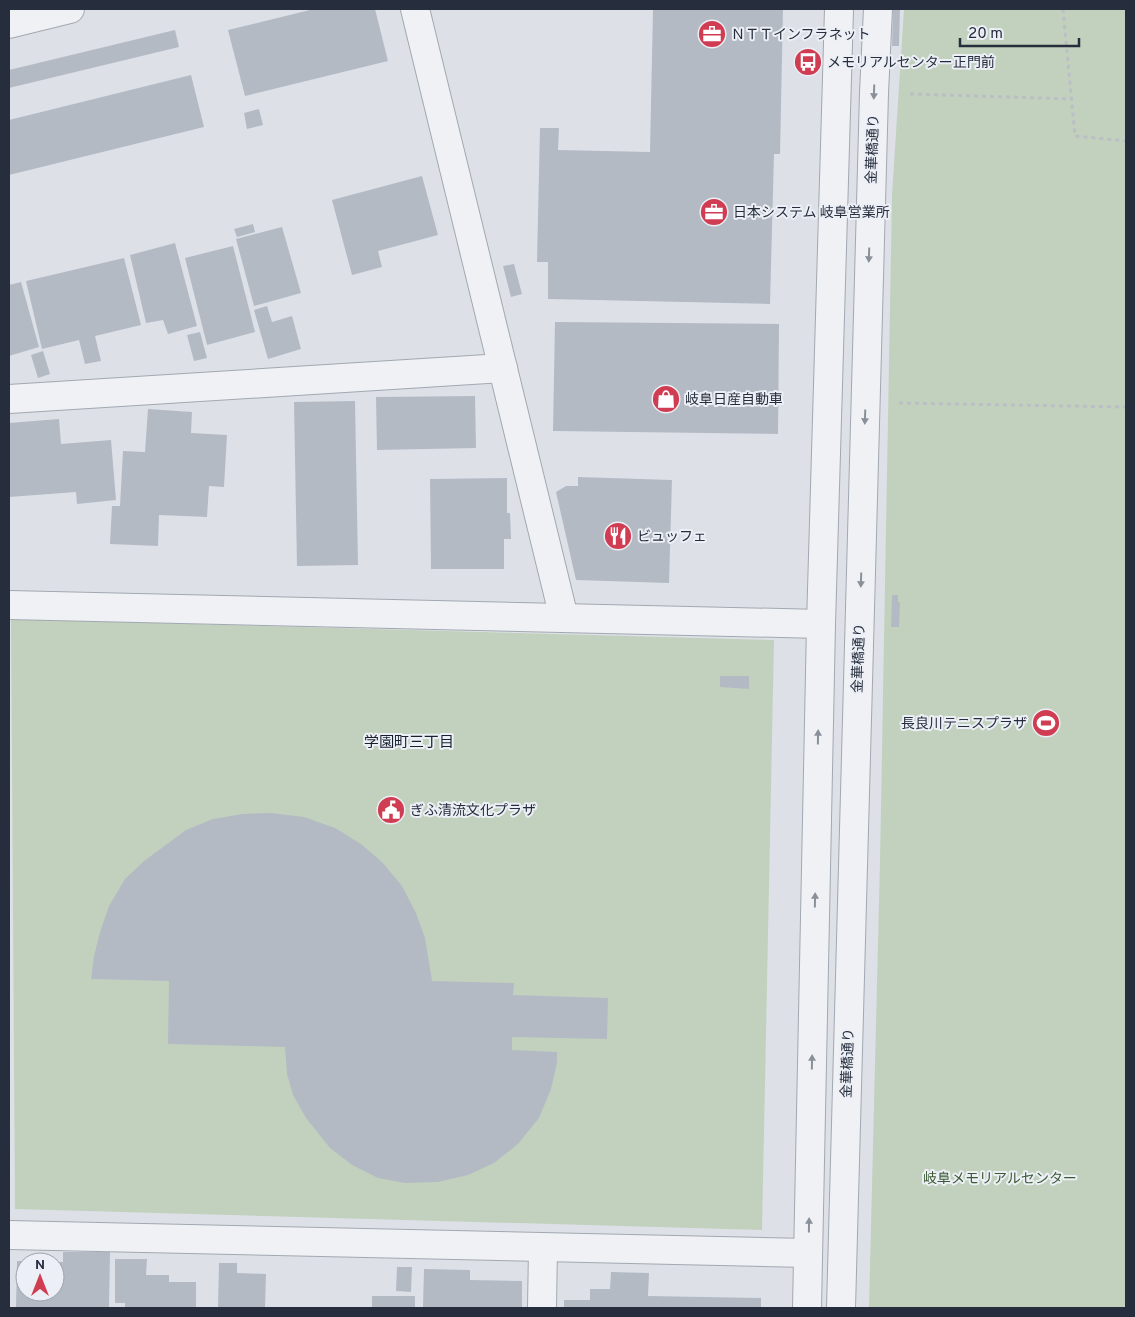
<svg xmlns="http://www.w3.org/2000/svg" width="1135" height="1317" font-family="Overpass,'Noto Sans JP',sans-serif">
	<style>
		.green { fill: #c2d1be }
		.building { fill: #b4bac4 }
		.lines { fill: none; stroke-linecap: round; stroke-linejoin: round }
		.minor-casing { stroke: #a2a8b1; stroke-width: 30 }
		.tertiary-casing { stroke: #a2a8b1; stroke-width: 30 }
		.path { stroke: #bbbec5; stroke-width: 3; stroke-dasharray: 4 4; stroke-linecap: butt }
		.minor { stroke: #eff1f5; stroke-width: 28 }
		.tertiary { stroke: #eff1f5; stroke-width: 28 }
		.oneway { fill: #8a909a }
		.labels { text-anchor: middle; stroke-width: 4; stroke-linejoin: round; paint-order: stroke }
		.poi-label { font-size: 14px; fill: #262e3e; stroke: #eceff5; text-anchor: start }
		.street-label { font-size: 14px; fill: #262e3e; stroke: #eceff5 }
		.park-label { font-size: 14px; fill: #3a5a33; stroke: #eceff5 }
		.neighbourhood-label { font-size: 15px; fill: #18202e; stroke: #eceff5 }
	</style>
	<rect width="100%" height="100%" fill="#dde1e7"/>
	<!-- green -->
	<g class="green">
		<polygon points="904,9 1126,9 1126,1308 869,1308 880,861 892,195"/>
		<polygon points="11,619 774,640 762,1230 15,1209"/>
	</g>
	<!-- building -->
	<g class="building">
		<polygon points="314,9 375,9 388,61 245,96 228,30"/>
		<polygon points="653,9 783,9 780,154 774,154 770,304 548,299 548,262 537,262 540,128 559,128 558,150 650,152"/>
		<polygon points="893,9 900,9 899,46 892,46"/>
		<polygon points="175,30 179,47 9,88 9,70"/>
		<polygon points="191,75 204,127 9,175 9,120"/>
		<polygon points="259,109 263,125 247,129 244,113"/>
		<polygon points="422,176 438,235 378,251 382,267 352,275 332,200"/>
		<polygon points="253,224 255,232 237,237 234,229"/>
		<polygon points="282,227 301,293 254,306 236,239"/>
		<polygon points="175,243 197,326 168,334 163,320 146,323 130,255"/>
		<polygon points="233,246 255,332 207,345 185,258"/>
		<polygon points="124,258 141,325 95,336 101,361 85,364 79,340 42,349 26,281"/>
		<polygon points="514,264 522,294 511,297 503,266"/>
		<polygon points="21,282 39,347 9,356 9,285"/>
		<polygon points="267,306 272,322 292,316 301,349 268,359 254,310"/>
		<polygon points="555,322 779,324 778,434 553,431"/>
		<polygon points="200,332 207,358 194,361 187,335"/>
		<polygon points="43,351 50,374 38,378 31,355"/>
		<polygon points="475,396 476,448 377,450 376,397"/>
		<polygon points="355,401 358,565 297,566 294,402"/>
		<polygon points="148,409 192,412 191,433 227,435 224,487 209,486 207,517 159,515 158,546 110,544 112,506 120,506 123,451 145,452"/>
		<polygon points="59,419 61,444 111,440 116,500 77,504 76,492 9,497 9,423"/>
		<polygon points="578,477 672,480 669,583 576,580 556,492 566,486 578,486"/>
		<polygon points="507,478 507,513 510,513 511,539 504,539 504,569 431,569 430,479"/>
		<polygon points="892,595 898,595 898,602 900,602 899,627 891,627"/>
		<polygon points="720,676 749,676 749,689 720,687"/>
		<polygon points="271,813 304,817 335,828 361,844 383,863 402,886 416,913 425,938 432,981 514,983 513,995 608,998 607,1039 512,1037 512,1050 557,1052 557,1063 551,1089 539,1118 518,1144 494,1163 468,1175 438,1182 405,1183 378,1178 352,1165 330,1148 306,1118 293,1095 287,1074 285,1047 168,1044 169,981 91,979 94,956 100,932 109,906 125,879 144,861 186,830 213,819 242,814"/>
		<polygon points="63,1252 110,1252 109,1308 16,1308 17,1261 25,1261 25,1292 55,1292 55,1262 63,1262"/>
		<polygon points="115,1259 147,1259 146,1275 169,1275 169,1282 196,1282 196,1308 125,1308 125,1303 115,1303"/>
		<polygon points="219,1263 237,1263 237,1273 266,1274 265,1308 218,1308"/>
		<polygon points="397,1267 412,1267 411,1292 396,1291"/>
		<polygon points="424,1269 470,1270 470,1280 522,1281 522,1308 423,1308"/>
		<polygon points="611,1272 649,1273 648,1296 761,1298 761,1308 564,1308 564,1300 590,1300 590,1289 610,1289"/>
		<rect x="372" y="1296" width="43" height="12"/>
	</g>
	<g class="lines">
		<defs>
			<g id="minor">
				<polyline points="415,9 564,618"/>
				<polyline points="9,24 70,9"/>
				<polyline points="9,399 503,368"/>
				<polyline points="9,605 821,624"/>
				<polyline points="9,1235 808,1253"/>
				<polyline points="542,1308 543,1248"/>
			</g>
			<g id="tertiary">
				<polyline points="807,1308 821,624 839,9"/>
				<polyline points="841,1308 874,93 878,9"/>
			</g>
		</defs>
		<!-- minor casing -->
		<use href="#minor" class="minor-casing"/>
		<!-- tertiary casing -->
		<use href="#tertiary" class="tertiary-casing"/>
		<!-- path -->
		<g class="path">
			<polyline points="1063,9 1075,136 1126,141"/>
			<polyline points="910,94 1071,99"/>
			<polyline points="899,403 1126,407"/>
		</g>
		<!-- minor -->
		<use href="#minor" class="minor"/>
		<!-- tertiary -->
		<use href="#tertiary" class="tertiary"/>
	</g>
	<!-- one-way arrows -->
	<defs><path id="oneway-solid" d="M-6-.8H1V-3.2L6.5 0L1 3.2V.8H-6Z" transform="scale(1.25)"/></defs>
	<g class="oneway">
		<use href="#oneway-solid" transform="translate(874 92) rotate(92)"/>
		<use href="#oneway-solid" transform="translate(869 255) rotate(92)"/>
		<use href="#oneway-solid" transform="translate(865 417) rotate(92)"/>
		<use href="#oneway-solid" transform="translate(861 580) rotate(92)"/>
		<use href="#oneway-solid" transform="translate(818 737) rotate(-89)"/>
		<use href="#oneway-solid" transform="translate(815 900) rotate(-89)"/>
		<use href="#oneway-solid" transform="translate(812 1062) rotate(-89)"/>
		<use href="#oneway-solid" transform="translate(809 1225) rotate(-89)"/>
	</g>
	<!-- icons -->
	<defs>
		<symbol id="office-disc" viewBox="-11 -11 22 22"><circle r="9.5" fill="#d03d52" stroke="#eceff5"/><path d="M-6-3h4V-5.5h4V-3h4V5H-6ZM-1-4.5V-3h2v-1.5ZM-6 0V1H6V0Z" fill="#fff"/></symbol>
		<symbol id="bus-disc" viewBox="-11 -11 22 22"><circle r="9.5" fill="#d03d52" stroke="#eceff5"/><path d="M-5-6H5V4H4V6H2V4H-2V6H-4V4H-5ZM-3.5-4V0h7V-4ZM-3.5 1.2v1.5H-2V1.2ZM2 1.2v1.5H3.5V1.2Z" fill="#fff"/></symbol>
		<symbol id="shop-disc" viewBox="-11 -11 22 22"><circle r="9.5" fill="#d03d52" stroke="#eceff5"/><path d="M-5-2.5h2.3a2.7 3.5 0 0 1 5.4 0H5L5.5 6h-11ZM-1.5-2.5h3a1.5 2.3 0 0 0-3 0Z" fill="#fff"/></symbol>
		<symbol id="restaurant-disc" viewBox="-11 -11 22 22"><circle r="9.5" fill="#d03d52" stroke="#eceff5"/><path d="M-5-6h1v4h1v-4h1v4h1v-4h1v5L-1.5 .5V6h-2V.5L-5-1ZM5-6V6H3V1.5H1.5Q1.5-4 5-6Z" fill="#fff"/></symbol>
		<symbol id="stadium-disc" viewBox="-11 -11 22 22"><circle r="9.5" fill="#d03d52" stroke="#eceff5"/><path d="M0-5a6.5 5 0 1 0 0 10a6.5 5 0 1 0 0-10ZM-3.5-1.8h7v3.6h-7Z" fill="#fff"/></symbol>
		<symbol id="civic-disc" viewBox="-11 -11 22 22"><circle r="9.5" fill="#d03d52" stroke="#eceff5"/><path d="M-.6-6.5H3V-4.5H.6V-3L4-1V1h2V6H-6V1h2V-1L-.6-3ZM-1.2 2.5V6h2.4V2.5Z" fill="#fff"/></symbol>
	</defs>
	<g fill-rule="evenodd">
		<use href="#office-disc" x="696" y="18" width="32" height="32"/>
		<use href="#bus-disc" x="792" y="46" width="32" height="32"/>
		<use href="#office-disc" x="698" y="196" width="32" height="32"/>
		<use href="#shop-disc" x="650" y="383" width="32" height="32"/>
		<use href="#restaurant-disc" x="602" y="520" width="32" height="32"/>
		<use href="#stadium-disc" x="1030" y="707" width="32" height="32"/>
		<use href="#civic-disc" x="375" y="794" width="32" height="32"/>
	</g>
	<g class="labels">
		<!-- poi labels -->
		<g class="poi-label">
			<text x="731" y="39">ＮＴＴインフラネット</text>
			<text x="827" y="67">メモリアルセンター正門前</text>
			<text x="733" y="217">日本システム 岐阜営業所</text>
			<text x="685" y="404">岐阜日産自動車</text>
			<text x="637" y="541">ビュッフェ</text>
			<text x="1027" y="728" text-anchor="end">長良川テニスプラザ</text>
			<text x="410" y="815">ぎふ清流文化プラザ</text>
		</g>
		<!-- street labels -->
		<g class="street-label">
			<text transform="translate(872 149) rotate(-88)" y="5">金華橋通り</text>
			<text transform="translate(858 658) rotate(-88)" y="5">金華橋通り</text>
			<text transform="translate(847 1063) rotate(-88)" y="5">金華橋通り</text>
		</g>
		<!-- park labels -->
		<g class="park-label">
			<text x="1000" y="1183">岐阜メモリアルセンター</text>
		</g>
		<!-- neighbourhood labels -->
		<g class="neighbourhood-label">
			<text x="409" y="747">学園町三丁目</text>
		</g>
	</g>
	<!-- border -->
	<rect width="1135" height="1317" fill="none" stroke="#262e3e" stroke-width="20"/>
	<!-- north arrow -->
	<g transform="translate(40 1277)"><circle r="24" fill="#eceff5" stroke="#9da2ac"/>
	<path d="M0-4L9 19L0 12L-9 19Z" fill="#d03d52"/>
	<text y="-8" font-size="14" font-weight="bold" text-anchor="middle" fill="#262e3e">N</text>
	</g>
	<!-- scale -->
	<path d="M960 38v8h119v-8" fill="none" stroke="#262e3e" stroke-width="2.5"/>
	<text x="968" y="38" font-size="15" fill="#262e3e" stroke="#eceff5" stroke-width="4" paint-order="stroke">20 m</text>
</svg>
